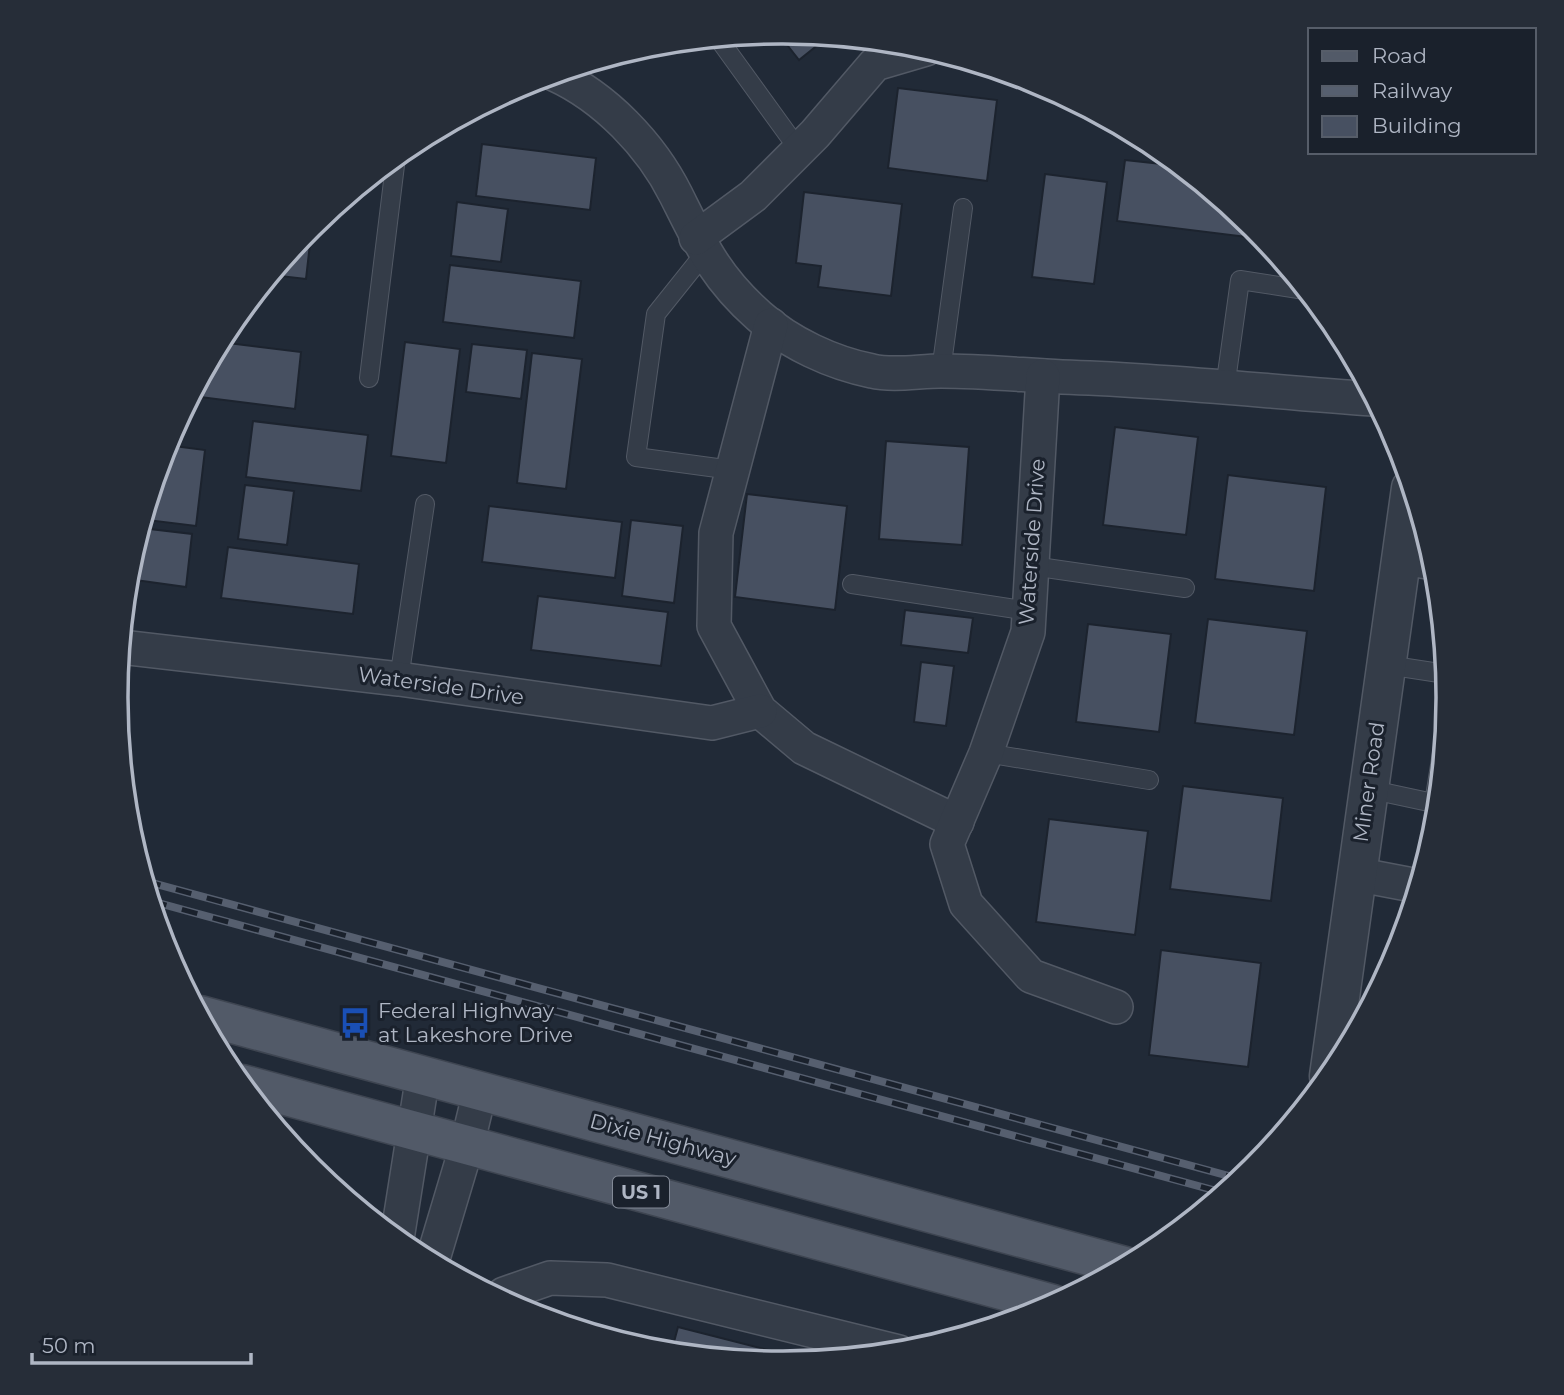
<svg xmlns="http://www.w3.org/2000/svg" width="1564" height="1395" font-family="Montserrat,sans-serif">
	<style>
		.building { fill: #475061; stroke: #1c232e; stroke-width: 2 }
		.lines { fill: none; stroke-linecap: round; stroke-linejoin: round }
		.service-casing { stroke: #525965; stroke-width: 20 }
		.minor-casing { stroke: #525965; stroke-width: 36 }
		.tertiary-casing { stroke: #525965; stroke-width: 41 }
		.primary-casing { stroke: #3e4551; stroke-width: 41 }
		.service { stroke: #343c48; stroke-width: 18 }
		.minor { stroke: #343c48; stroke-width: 33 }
		.tertiary { stroke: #343c48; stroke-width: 38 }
		.primary { stroke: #525a68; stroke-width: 38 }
		.rail-casing { stroke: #565f6f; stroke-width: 8 }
		.rail { stroke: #1a212c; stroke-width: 5; stroke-dasharray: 16; stroke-linecap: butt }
		.labels { text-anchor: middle; stroke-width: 6; stroke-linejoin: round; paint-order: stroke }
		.shield { fill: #1a212c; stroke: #828996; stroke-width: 2 }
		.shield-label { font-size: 19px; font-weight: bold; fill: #afb6c4 }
		.street-label { font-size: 21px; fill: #afb6c4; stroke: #1a212c }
		.poi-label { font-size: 21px; fill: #afb6c4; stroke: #1a212c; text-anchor: start }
		.rim { fill: none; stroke: #afb6c4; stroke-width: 3.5 }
	</style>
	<rect width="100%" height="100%" fill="#212a37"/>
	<!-- building -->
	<g class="building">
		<polygon points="777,32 782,32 829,36 799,60"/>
		<polygon points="898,88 997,100 987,181 888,168"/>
		<polygon points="482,144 596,158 590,210 476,196"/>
		<polygon points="1125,160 1180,166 1253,227 1263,239 1117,221"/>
		<polygon points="1045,174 1107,182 1094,284 1032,277"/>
		<polygon points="804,192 902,204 891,296 818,287 821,266 796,263"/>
		<polygon points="457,202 508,209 501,262 451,256"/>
		<polygon points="312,226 306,279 271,275 311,226"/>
		<polygon points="450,265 581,281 574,338 443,322"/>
		<polygon points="220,342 301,352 295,409 192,396"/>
		<polygon points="405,342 460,349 446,463 391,456"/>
		<polygon points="472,344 527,350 521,399 466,392"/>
		<polygon points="532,353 582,359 566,489 517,483"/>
		<polygon points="253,421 368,435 361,491 246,477"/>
		<polygon points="1115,427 1198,437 1186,535 1103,525"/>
		<polygon points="886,441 969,447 962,545 879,539"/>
		<polygon points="166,445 205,450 196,526 147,520 150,497"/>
		<polygon points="1228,475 1326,487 1314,591 1215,579"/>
		<polygon points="245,485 294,491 287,545 238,539"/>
		<polygon points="747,494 847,506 835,610 735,597"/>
		<polygon points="489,506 622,522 615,578 482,562"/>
		<polygon points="631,520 683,526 674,603 622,596"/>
		<polygon points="141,528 192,534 186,587 128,579"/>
		<polygon points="228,547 359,564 353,614 221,598"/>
		<polygon points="538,596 668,612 661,666 531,650"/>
		<polygon points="905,610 973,618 968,653 901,645"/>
		<polygon points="1208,619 1307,631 1294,735 1195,723"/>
		<polygon points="1088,624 1171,634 1159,732 1076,722"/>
		<polygon points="921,662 954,666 946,726 914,722"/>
		<polygon points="1183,786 1283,798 1271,901 1170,889"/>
		<polygon points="1049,819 1148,831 1135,935 1036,922"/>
		<polygon points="1161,950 1261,963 1248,1067 1149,1055"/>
		<polygon points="678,1327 803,1359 802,1362 782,1364 671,1353"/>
		<polygon points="587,1331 634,1343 634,1345"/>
	</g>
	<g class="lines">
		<defs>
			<g id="service">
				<polyline points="718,38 799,150"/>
				<polyline points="704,254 656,314 636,457 732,470"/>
				<polyline points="941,371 963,208"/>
				<polyline points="369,378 396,157"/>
				<polyline points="1225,388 1240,280 1305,290"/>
				<polyline points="1032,566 1185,588"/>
				<polyline points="852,584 1029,611"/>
				<polyline points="1387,665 1446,674"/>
				<polyline points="399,679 425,504"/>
				<polyline points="986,753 1149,780"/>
				<polyline points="1368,789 1438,804"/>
				<polyline points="1434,803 1444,740"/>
			</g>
			<g id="minor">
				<path d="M554,74C605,97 651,145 676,195C701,245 715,277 759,316C789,343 832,363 872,371C893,376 919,371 941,371C981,371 1022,375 1062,377C1166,380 1270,392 1374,399"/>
				<polyline points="696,238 753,196 815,134 875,64 926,49"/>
				<polyline points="771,325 716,533 714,626 760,711 804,748 957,822"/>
				<polyline points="1043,376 1028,632 986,753 947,844 966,904 1031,976 1116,1007"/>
				<polyline points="1401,558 1434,563"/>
				<polyline points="121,647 399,679 712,723 760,711"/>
				<polyline points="1355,874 1418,886"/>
				<polyline points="397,1239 423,1075"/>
				<polyline points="432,1262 467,1145 480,1091"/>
				<polyline points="501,1299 504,1294 550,1278 607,1280 899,1352"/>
			</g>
			<polyline id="tertiary" points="1329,1076 1411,488"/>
			<g id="primary">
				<polyline points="200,1015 1125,1266"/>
				<polyline points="242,1084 1053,1304"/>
			</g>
		</defs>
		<!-- service casing -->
		<use href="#service" class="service-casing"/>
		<!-- minor casing -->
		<use href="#minor" class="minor-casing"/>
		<!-- tertiary casing -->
		<use href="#tertiary" class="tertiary-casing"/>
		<!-- primary casing -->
		<use href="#primary" class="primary-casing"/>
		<!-- service -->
		<use href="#service" class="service"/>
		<!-- minor -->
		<use href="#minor" class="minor"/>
		<!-- tertiary -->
		<use href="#tertiary" class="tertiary"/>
		<!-- primary -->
		<use href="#primary" class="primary"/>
		<defs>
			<g id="rail">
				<polyline points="145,881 1240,1179"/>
				<polyline points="151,901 1224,1193"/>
			</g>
		</defs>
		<!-- rail casing -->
		<use href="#rail" class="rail-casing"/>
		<!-- rail -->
		<use href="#rail" class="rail"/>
	</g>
	<!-- icons -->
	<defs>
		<symbol id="bus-bare" viewBox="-9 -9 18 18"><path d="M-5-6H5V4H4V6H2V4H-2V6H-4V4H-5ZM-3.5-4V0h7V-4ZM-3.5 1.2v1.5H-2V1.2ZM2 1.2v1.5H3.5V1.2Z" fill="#1a4fb4" stroke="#1a212c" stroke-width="2.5" paint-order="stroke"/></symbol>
	</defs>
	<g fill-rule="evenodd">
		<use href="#bus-bare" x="333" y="1001" width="44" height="44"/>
	</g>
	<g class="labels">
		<!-- shield labels -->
		<rect class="shield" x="613" y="1176.5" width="56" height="31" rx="5"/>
		<g class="shield-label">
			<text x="641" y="1199">US 1</text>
		</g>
		<!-- street labels -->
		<g class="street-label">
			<text transform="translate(1032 542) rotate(-86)" y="7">Waterside Drive</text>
			<text transform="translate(441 686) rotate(8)" y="7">Waterside Drive</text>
			<text transform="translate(1369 782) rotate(-82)" y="7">Miner Road</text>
			<text transform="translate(663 1140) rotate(15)" y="7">Dixie Highway</text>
		</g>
		<!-- poi labels -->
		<g class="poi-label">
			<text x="378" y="1018">Federal Highway<tspan x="378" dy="24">at Lakeshore Drive</tspan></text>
		</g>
	</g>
	<!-- crop -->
	<path d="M0 0H1564V1395H0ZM781 44H783A653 653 0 0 1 1436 697V698A653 653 0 0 1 783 1351H781A653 653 0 0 1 128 698V697A653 653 0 0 1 781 44Z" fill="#262d38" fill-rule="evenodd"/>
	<path class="rim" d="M781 44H783A653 653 0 0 1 1436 697V698A653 653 0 0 1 783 1351H781A653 653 0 0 1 128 698V697A653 653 0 0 1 781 44Z"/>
	<!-- legend -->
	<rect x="1308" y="28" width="228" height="126" fill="#1a212c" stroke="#565d69" stroke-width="2"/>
	<rect x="1322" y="51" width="35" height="10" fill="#525a68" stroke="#565d69" stroke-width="2"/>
	<text x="1372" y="63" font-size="21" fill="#afb6c4">Road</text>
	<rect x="1322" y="86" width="35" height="10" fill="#565f6f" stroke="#565d69" stroke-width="2"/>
	<text x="1372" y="98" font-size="21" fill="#afb6c4">Railway</text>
	<rect x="1322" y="116" width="35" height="21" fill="#475061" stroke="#565d69" stroke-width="2"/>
	<text x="1372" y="133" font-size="21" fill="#afb6c4">Building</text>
	<!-- scale -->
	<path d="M32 1353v10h219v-10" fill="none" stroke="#afb6c4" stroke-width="3.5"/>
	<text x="42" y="1353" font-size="21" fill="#afb6c4" stroke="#1a212c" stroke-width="5" paint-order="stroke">50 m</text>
</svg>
